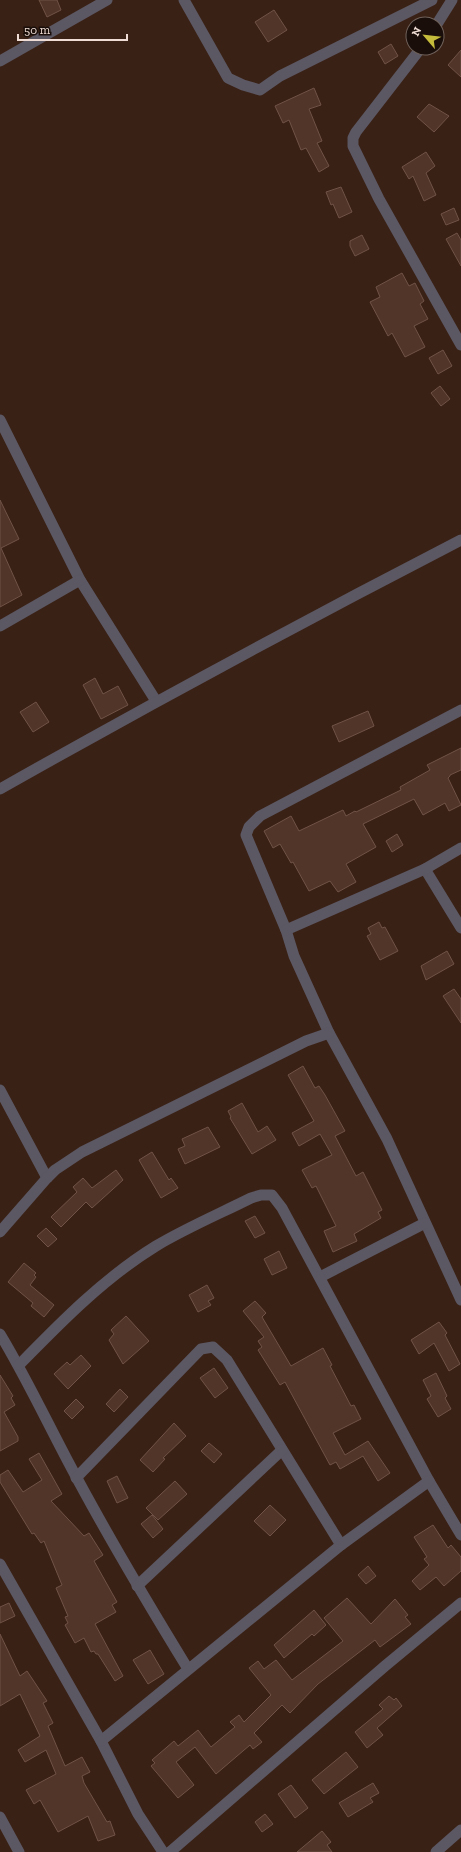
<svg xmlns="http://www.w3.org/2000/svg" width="461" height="1852" font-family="'Zilla Slab',serif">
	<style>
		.building { fill: #503528; stroke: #705346 }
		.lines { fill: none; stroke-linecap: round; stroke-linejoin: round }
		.minor { stroke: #5b5763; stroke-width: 11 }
	</style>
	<rect width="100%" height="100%" fill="#3a2115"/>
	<!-- building -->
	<g class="building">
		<polygon points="39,0 57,0 61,10 47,17"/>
		<polygon points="274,10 287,30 268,42 255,22"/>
		<polygon points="391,44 398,56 385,64 378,52"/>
		<polygon points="461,50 461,77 448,65"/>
		<polygon points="314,88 321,105 309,109 322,141 317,143 329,166 319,172 306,148 301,150 289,120 283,123 275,106"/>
		<polygon points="429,104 449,116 434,132 417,117"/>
		<polygon points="426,152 435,166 426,173 436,195 424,201 413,176 409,179 402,167"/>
		<polygon points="341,187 352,212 339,218 333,204 331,205 326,192"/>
		<polygon points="454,208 459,220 446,225 441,214"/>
		<polygon points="457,233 461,240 461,266 446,239"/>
		<polygon points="362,235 369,249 355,256 350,246 350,241"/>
		<polygon points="402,273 409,286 415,283 424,301 420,304 428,319 414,326 425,347 405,357 392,333 388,336 370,302 380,297 376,287"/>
		<polygon points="443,350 452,366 438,374 429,358"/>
		<polygon points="440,386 450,399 441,406 431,393"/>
		<polygon points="0,500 19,539 1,548 22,595 0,607"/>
		<polygon points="95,678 103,694 118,686 128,705 101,719 83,685"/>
		<polygon points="36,702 49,722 33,732 20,712"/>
		<polygon points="368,711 374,726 339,742 332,726"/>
		<polygon points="461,748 461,770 450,775 450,776 448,778 461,805 449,811 445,803 423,815 414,799 363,824 376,847 346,864 356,882 338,892 330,881 309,891 293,862 291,863 280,844 273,848 264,831 291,816 299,831 343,810 346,816 355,811 356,812 401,790 400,787 430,770 427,765"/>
		<polygon points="397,834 403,845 392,852 386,841"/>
		<polygon points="379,922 382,928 385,927 398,951 380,960 367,936 371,934 368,928"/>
		<polygon points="447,951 454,964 426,980 421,966"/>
		<polygon points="454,989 461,999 461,1023 443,996"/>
		<polygon points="303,1066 315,1088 319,1086 325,1095 345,1131 335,1136 356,1176 363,1172 382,1210 378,1212 381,1218 354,1234 357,1241 333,1252 324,1231 336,1226 316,1186 312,1188 302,1170 332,1155 320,1134 299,1146 292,1133 314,1121 288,1075"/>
		<polygon points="242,1103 258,1132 267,1126 276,1140 252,1154 230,1118 231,1117 228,1111"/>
		<polygon points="208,1127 220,1147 185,1164 178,1149 185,1146 182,1139"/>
		<polygon points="152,1152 169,1180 171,1178 178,1188 161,1198 139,1160"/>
		<polygon points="116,1170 123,1180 92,1208 86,1202 61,1227 51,1217 77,1192 73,1187 83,1178 92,1188"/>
		<polygon points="255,1216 265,1233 255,1238 245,1221"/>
		<polygon points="46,1228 57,1239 48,1247 37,1236"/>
		<polygon points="279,1251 287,1268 272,1275 264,1259"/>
		<polygon points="24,1263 36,1273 34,1275 36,1277 30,1285 54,1305 44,1317 31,1306 33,1303 8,1282"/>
		<polygon points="207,1285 214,1298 208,1301 211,1305 198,1312 189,1295"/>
		<polygon points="255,1301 266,1313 262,1317 291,1366 323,1348 332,1365 330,1366 351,1406 354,1405 361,1419 333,1433 345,1455 368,1441 390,1473 378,1481 363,1456 340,1469 336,1462 330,1465 285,1382 280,1385 258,1350 262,1347 258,1341 264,1337 243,1311"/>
		<polygon points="126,1316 149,1341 123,1364 109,1340 114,1334 111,1330"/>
		<polygon points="439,1322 447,1333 445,1335 460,1364 449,1371 434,1343 419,1354 411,1340"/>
		<polygon points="81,1355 91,1366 68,1389 54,1374 67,1362 70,1365"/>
		<polygon points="214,1368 228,1388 215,1398 200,1378"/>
		<polygon points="436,1373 447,1396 445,1398 451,1409 438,1417 427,1399 431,1396 423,1380"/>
		<polygon points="0,1375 13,1396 11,1398 15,1405 4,1412 18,1437 18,1441 0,1451"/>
		<polygon points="120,1389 128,1397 114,1412 106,1404"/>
		<polygon points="76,1399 84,1407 72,1419 64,1411"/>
		<polygon points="174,1423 186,1436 163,1458 165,1459 153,1472 140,1460"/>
		<polygon points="209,1443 222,1454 214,1463 201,1451"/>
		<polygon points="39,1453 62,1494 51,1501 84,1536 89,1533 103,1555 94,1561 117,1602 112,1605 116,1612 95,1624 123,1676 115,1681 98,1654 96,1654 94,1651 91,1652 84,1638 75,1643 65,1625 68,1623 65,1617 68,1616 56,1588 62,1585 44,1541 41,1543 34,1533 32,1534 0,1482 0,1475 8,1470 23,1492 42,1480 29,1459"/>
		<polygon points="117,1476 128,1498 117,1503 107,1481"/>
		<polygon points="175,1481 187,1494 158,1520 146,1508"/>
		<polygon points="270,1505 286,1520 270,1536 254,1521"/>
		<polygon points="152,1515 163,1529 153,1538 141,1524"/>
		<polygon points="433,1525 448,1548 451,1545 461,1557 461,1571 444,1586 436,1577 420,1590 412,1581 429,1565 424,1559 427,1557 414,1537"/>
		<polygon points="368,1566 376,1576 366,1584 358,1575"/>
		<polygon points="347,1598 371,1624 395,1599 408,1615 405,1617 411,1624 380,1647 375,1640 318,1684 290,1713 282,1705 254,1733 262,1742 253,1749 250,1745 216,1774 195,1747 176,1762 194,1785 178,1798 151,1766 155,1763 152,1760 174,1741 178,1746 198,1730 211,1747 235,1727 230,1722 239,1715 244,1722 271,1695 249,1668 258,1661 264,1669 276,1660 292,1680 343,1641 324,1618"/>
		<polygon points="9,1603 15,1616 0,1623 0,1607"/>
		<polygon points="314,1610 326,1625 314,1636 312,1634 284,1658 274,1645"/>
		<polygon points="0,1634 20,1676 27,1671 47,1701 43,1703 53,1723 48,1726 65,1766 82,1757 90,1772 82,1776 84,1783 107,1822 110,1821 115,1835 98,1841 88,1816 58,1832 40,1800 34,1804 26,1790 56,1774 46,1750 25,1762 18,1750 40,1736 20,1694 0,1706"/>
		<polygon points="150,1650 164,1674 148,1684 133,1660"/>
		<polygon points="389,1696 394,1700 396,1698 402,1706 377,1728 383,1735 367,1748 355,1732 383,1709 379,1705"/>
		<polygon points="346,1752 358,1767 324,1794 312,1780"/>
		<polygon points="373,1783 379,1793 370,1798 373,1802 348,1817 339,1803"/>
		<polygon points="291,1785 308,1808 295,1818 278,1794"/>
		<polygon points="265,1814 273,1824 262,1832 255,1822"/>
		<polygon points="322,1831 331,1842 327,1845 332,1852 297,1852"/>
	</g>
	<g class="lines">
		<!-- minor -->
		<g class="minor">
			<polyline points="184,0 228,78 243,85 260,90 280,76 432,0"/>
			<polyline points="437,24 452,0"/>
			<polyline points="421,48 356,132 353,138 353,146 379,199 461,345"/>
			<polyline points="0,61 107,0"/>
			<polyline points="0,420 80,580 156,701"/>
			<polyline points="0,626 80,580"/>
			<polyline points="461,710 260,816 249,827 246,835 286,930 294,956 329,1033 387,1139 461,1300"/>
			<path d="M0,789C152,703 306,620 461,540"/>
			<polyline points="425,869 461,928"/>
			<polyline points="286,930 425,869 461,848"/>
			<polyline points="0,1090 47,1178"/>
			<polyline points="0,1232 47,1178 55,1170 82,1152 306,1041 329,1033"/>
			<polyline points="320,1277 425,1223"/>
			<path d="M0,1334C29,1382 52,1433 79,1482C113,1545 150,1607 188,1669"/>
			<path d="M19,1365C61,1322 104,1278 156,1246C186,1228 219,1214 251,1198L261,1195H272L282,1208L429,1481L461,1535"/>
			<polyline points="76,1478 201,1349 213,1347 227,1360 341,1545"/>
			<polyline points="0,1564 101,1741 138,1814 163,1852"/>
			<polyline points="137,1586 282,1450"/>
			<polyline points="101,1741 341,1545 429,1481"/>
			<polyline points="0,1817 19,1852"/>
			<polyline points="170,1852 385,1666 461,1603"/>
			<polyline points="436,1852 461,1830"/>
		</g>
	</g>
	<!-- north arrow -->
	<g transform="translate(425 36) rotate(298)"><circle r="19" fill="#190e09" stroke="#6f615b"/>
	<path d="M0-3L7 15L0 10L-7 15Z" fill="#c6bc3c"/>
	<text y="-6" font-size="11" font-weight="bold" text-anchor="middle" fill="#efddd5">N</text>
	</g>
	<!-- scale -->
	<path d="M18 34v6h109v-6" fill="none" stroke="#efddd5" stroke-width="2"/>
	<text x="24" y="34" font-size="12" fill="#efddd5" stroke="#190e09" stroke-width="3" paint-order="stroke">50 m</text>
</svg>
